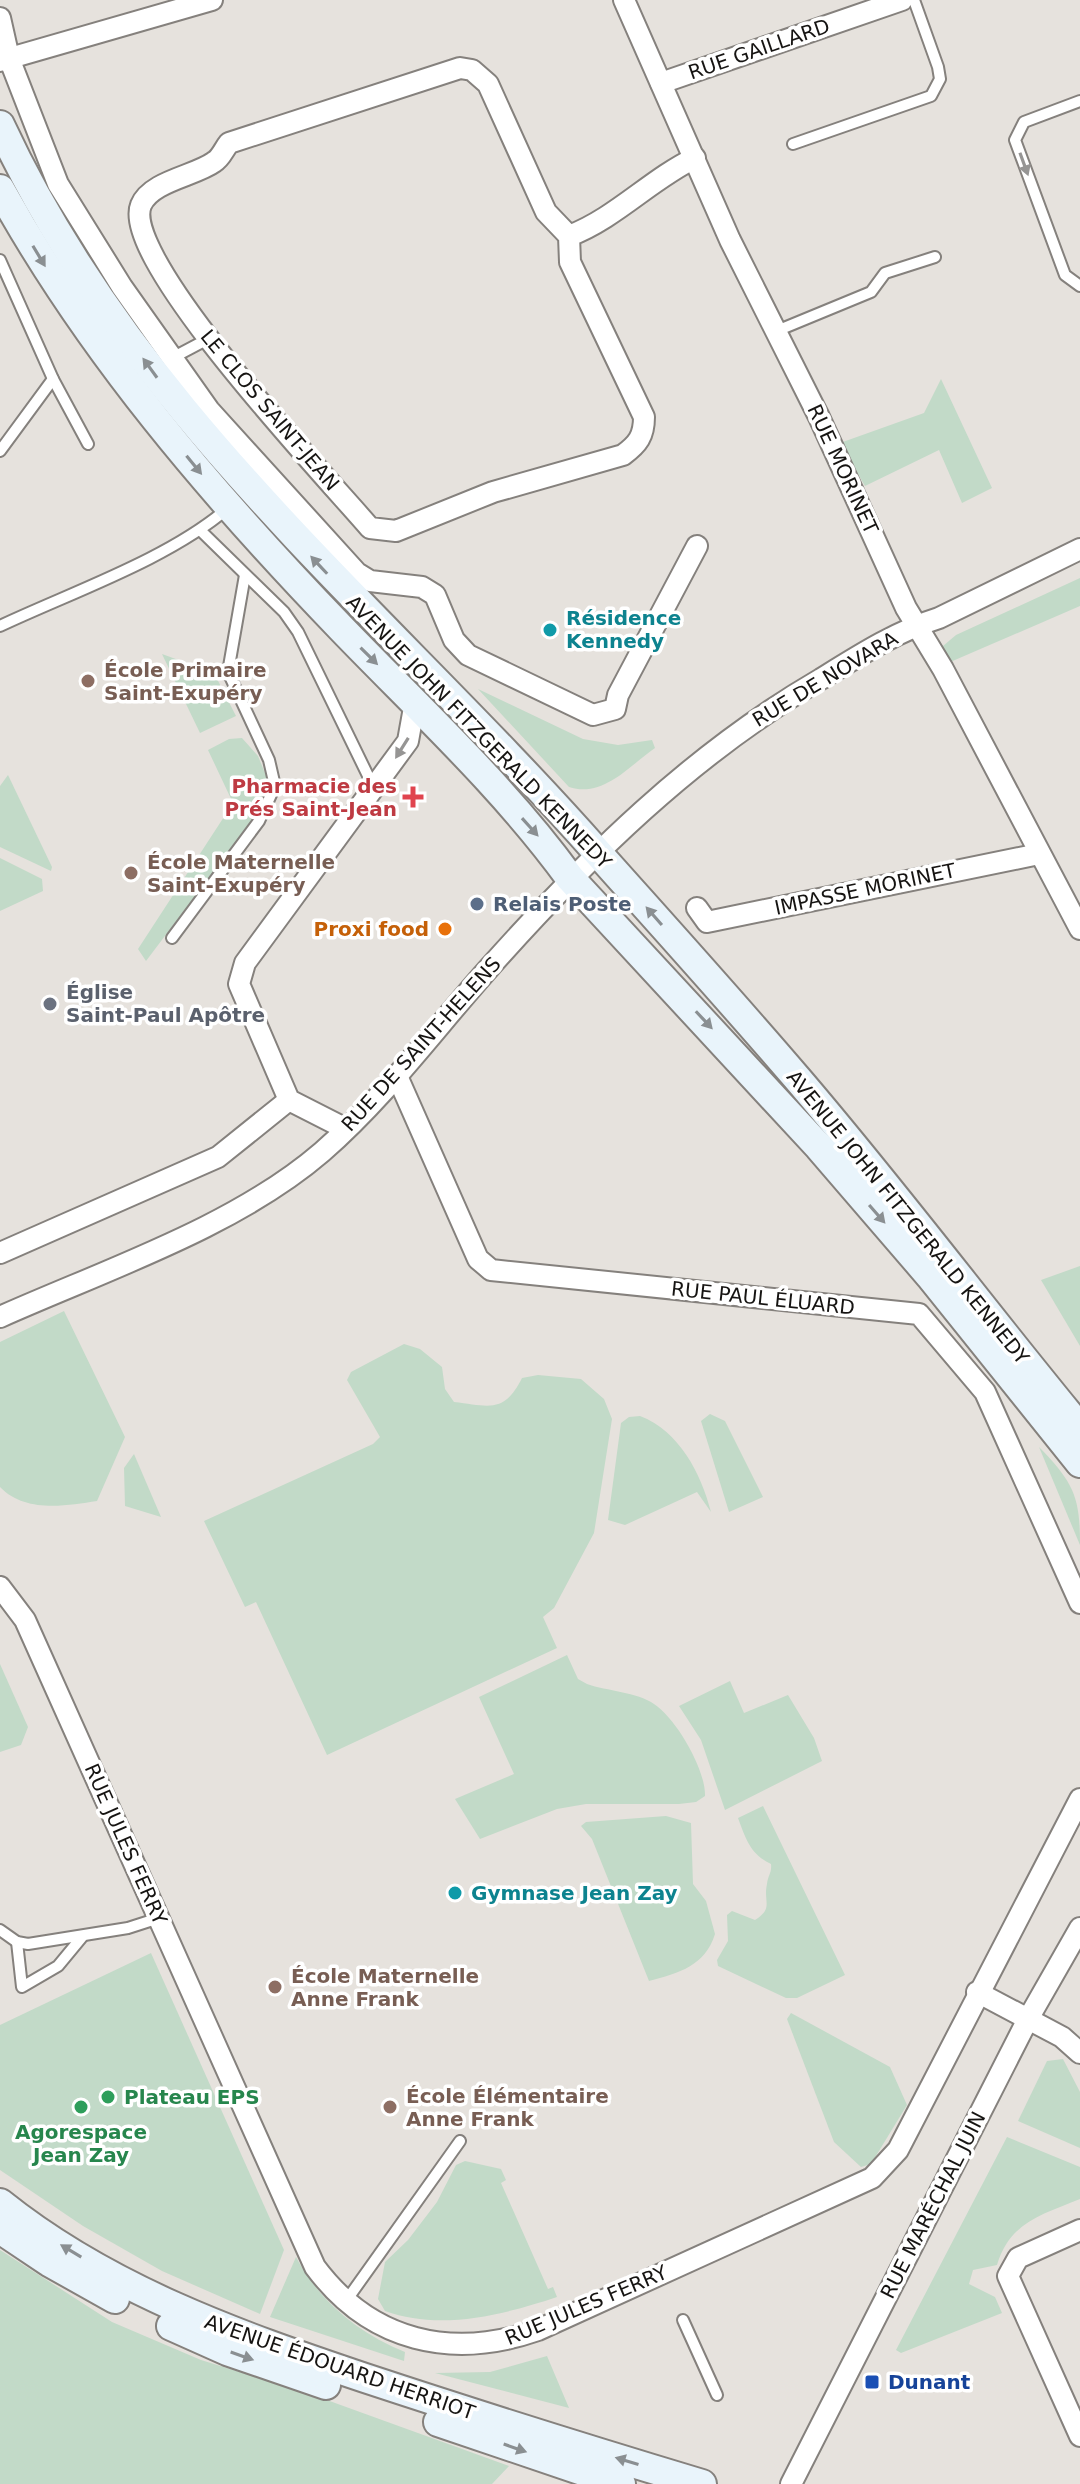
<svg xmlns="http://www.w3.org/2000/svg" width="1080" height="2484" font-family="'DejaVu Sans',sans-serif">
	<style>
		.green { fill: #c2dac8 }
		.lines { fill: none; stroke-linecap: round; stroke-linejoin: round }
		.service-casing { stroke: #85817d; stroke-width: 14 }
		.minor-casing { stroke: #85817d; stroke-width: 24 }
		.secondary-casing { stroke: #85817d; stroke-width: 32 }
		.service { stroke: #fff; stroke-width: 10 }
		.minor { stroke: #fff; stroke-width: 20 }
		.secondary { stroke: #e9f4fb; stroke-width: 28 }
		.oneway { fill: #969594 }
		.oneway2 { fill: #8a8f92 }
		.culture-dot { fill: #0f9aa8; stroke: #fff; stroke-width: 3 }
		.education-dot { fill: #8d6e63; stroke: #fff; stroke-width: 3 }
		.health-dot { fill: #e0444e; stroke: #fff; stroke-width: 3 }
		.service-dot { fill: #5c6f8a; stroke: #fff; stroke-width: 3 }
		.food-dot { fill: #e8710a; stroke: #fff; stroke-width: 3 }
		.worship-dot { fill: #6b7280; stroke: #fff; stroke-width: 3 }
		.leisure-dot { fill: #2e9e5b; stroke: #fff; stroke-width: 3 }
		.transit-dot { fill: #1a4fb4; stroke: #fff; stroke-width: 3 }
		.labels { text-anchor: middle; stroke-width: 7; stroke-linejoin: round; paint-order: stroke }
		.street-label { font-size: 20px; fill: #161412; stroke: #fff }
		.culture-label { font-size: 20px; font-weight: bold; fill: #0d838f; stroke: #fff; text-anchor: start }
		.education-label { font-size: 20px; font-weight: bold; fill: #785e54; stroke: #fff; text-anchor: start }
		.health-label { font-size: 20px; font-weight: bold; fill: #be3a42; stroke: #fff; text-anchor: end }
		.service-label { font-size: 20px; font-weight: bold; fill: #4e5e75; stroke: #fff; text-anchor: start }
		.food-label { font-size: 20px; font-weight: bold; fill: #c56008; stroke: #fff; text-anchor: end }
		.worship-label { font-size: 20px; font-weight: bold; fill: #5b616d; stroke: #fff; text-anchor: start }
		.leisure-label { font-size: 20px; font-weight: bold; fill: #27864d; stroke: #fff; text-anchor: start }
		.transit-label { font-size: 20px; font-weight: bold; fill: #164399; stroke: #fff; text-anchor: start }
	</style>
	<rect width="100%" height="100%" fill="#e6e2dd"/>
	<!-- green -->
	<g class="green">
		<polygon points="941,379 992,488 962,503 939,450 865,486 840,443 924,413"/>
		<polygon points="1080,578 1080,606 948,663 943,646 956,635"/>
		<polygon points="162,654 214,673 236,716 200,733"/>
		<path d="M478,689L583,739L618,745L652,740L655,748C628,767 603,798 569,787Z"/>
		<polygon points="242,738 258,756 269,783 254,818 146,961 138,949 233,803 208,750 229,739"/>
		<polygon points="8,775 52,867 51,871 0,847 0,786"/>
		<polygon points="0,858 42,879 43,891 0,911"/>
		<polygon points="1080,1266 1080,1346 1041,1280"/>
		<path d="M64,1311L125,1437L97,1501C65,1506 25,1513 0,1487V1342Z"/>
		<path d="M404,1344L420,1349L442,1367L445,1389L454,1402C489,1406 504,1414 522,1378L538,1375L581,1379L604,1399L612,1419L594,1533L554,1608L543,1617L557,1648L327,1755L256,1602L245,1607L204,1521L373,1444L380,1437L347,1380L351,1372Z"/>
		<polygon points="710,1414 725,1421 763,1497 729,1512 701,1421"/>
		<path d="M640,1416C679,1431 701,1473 711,1512L697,1492L625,1525L608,1520L621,1423L629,1417Z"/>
		<path d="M1039,1447C1074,1483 1080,1497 1080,1545Z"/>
		<polygon points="134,1454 161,1517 125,1506 124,1468"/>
		<path d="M567,1655L578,1679L587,1684C607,1691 637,1692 654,1704C676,1718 706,1770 705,1796L696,1802L679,1804H586L557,1809L480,1839L455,1799L514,1774L479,1697Z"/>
		<polygon points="0,1664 28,1727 21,1745 0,1752"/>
		<polygon points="730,1681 744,1713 788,1695 814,1738 822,1761 725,1810 701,1740 679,1706"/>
		<path d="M763,1806L845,1975L797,1998H786L718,1966L717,1960L728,1941L727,1915L732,1911L755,1920C774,1908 763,1902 767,1884C768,1875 772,1873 771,1864C750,1854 746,1839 738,1818Z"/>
		<path d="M666,1816L691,1823L693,1884L706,1901L715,1934C705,1966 679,1973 649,1981L592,1839L581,1826L586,1822Z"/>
		<polygon points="151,1953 284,2250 260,2314 162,2271 83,2226 0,2170 0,2025"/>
		<polygon points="791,2013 890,2067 907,2105 871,2164 861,2167 834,2142 787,2019"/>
		<polygon points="1063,2059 1080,2092 1080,2148 1018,2121 1047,2061"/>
		<path d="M1007,2137L1080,2167V2199C1041,2215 1010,2222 997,2265L973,2270L969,2284L995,2297L1002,2313L901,2353L896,2350Z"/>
		<path d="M465,2161L501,2169L506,2180L501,2183L548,2289L553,2287L557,2297C503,2315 440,2331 385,2311L378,2299L385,2262L408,2240L437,2202L456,2165Z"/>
		<polygon points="0,2250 112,2322 201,2360 302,2391 509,2466 492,2484 0,2484"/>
		<path d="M296,2257C320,2302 358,2333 405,2352L404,2361L270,2317Z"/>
		<polygon points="547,2356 569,2408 435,2373 490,2372"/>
	</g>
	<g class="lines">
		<defs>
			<g id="service">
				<polyline points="1080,101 1024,122 1015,140 1065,275 1080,286"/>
				<polyline points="793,144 931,96 940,79 938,67 914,0"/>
				<polyline points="0,260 53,379 88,444"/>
				<polyline points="774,332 871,292 885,273 935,257"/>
				<polyline points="172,358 206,340"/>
				<polyline points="0,451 53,379"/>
				<polyline points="201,531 284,612 298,632 374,788"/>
				<path d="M0,626C72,592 169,559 228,508"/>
				<polyline points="172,938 259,821 275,786 269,760 228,672 245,575"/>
				<polyline points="0,1930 17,1942 28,1944 128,1928 159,1918"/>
				<polyline points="17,1942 22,1987 58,1966 82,1937"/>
				<polyline points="346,2301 460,2141"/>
				<polyline points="683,2320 717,2395"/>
			</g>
			<g id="minor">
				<polyline points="624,0 730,240 819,417 906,608 943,669 1080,929"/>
				<polyline points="0,18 9,58 58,184 122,287 209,410 357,573 370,581 422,587 435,595 454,640 468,655 593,715 615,709 618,695 697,546"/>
				<polyline points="0,61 212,0"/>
				<polyline points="661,83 902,0"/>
				<path d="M569,236L570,262L644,417C644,436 638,444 623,455L493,492L396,531L370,528C330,481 119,258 141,205C151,181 195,176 214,162C221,158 224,149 229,143L460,68L472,70L488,84L546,212L569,236C616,218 651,179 695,158"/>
				<polyline points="697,908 707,922 1039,854"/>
				<polyline points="397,1076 478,1259 491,1270 919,1314 985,1392 1080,1603"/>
				<polyline points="346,1129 289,1100 239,984 245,963 408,741 415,702"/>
				<polyline points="0,1253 218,1157 289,1100"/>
				<path d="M0,1317C105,1270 235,1227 322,1152C385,1097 434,1030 489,968C587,858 692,754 821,679C858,656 897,631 939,618L1080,549"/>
				<path d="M0,1587L25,1620L315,2267C371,2342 452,2360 538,2330L872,2178L898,2150L1080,1799"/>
				<polyline points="977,1992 1062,2037 1080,2053"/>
				<polyline points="1080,2230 1018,2258 1008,2276 1080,2436"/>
				<polyline points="791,2484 1028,2019 1080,1928"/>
			</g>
			<g id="secondary">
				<path d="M0,125C136,419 389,616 598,853C664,927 731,1001 796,1077C894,1191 984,1312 1080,1428"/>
				<path d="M0,189C90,352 212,494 341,628C419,709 503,786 570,878L819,1147L930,1276L1080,1463"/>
				<path d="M0,2203C107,2289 237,2335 365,2378C477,2415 589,2450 702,2484"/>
				<polyline points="0,2229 49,2262 115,2299"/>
				<polyline points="171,2326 227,2351 326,2385"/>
				<polyline points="438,2422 621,2484"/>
			</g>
		</defs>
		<!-- service casing -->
		<use href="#service" class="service-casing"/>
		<!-- minor casing -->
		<use href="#minor" class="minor-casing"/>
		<!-- secondary casing -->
		<use href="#secondary" class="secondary-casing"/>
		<!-- service -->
		<use href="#service" class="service"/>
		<!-- minor -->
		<use href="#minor" class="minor"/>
		<!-- secondary -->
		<use href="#secondary" class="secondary"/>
	</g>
	<!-- one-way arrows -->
	<defs><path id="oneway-solid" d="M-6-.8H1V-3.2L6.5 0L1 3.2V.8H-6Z" transform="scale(2)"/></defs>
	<g class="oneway">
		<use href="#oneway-solid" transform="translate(1024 164) rotate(70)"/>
		<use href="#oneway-solid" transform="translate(402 748) rotate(122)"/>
	</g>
	<g class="oneway2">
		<use href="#oneway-solid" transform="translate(39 256) rotate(59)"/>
		<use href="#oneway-solid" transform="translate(150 368) rotate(-126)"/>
		<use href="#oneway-solid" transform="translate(194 465) rotate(51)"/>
		<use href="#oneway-solid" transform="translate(319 565) rotate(-133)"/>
		<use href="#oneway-solid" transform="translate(369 656) rotate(45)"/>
		<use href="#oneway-solid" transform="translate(530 827) rotate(48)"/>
		<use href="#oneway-solid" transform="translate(654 916) rotate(-131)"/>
		<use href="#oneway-solid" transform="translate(704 1020) rotate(47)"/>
		<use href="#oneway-solid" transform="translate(877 1214) rotate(49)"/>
		<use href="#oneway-solid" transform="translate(71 2251) rotate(-149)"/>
		<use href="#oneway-solid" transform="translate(242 2356) rotate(19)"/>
		<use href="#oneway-solid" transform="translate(515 2448) rotate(19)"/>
		<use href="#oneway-solid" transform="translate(627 2461) rotate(-163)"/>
	</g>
	<!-- markers -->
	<g class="culture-dot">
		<circle cx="550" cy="630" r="8"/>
		<circle cx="455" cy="1893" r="8"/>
	</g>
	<g class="education-dot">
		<circle cx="88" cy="681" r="8"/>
		<circle cx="131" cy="873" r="8"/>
		<circle cx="275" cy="1987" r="8"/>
		<circle cx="390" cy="2107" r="8"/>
	</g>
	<path class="health-dot" d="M409 785h8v8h8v8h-8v8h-8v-8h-8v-8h8z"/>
	<circle class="service-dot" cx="477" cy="904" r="8"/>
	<circle class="food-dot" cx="445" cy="929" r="8"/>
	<circle class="worship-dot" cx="50" cy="1004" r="8"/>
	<g class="leisure-dot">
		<circle cx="108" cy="2097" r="8"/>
		<circle cx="81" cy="2107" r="8"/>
	</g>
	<rect class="transit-dot" x="864" y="2374" width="16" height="16" rx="4"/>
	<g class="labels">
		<!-- street labels -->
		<g class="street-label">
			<text transform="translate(759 49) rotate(-19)" y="7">RUE GAILLARD</text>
			<text transform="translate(270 410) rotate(50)" y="7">LE CLOS SAINT-JEAN</text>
			<text transform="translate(843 469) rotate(65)" y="7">RUE MORINET</text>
			<text transform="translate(825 679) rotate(-31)" y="7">RUE DE NOVARA</text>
			<text transform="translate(479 732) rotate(46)" y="7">AVENUE JOHN FITZGERALD KENNEDY</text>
			<text transform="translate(865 889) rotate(-12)" y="7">IMPASSE MORINET</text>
			<text transform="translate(421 1044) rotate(-48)" y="7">RUE DE SAINT-HELENS</text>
			<text transform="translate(908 1217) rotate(51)" y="7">AVENUE JOHN FITZGERALD KENNEDY</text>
			<text transform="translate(763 1298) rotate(6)" y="7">RUE PAUL ÉLUARD</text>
			<text transform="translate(126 1844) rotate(66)" y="7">RUE JULES FERRY</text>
			<text transform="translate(933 2205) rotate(-63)" y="7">RUE MARÉCHAL JUIN</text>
			<text transform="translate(586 2305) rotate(-23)" y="7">RUE JULES FERRY</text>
			<text transform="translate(340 2367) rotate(19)" y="7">AVENUE ÉDOUARD HERRIOT</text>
		</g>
		<!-- culture labels -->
		<g class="culture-label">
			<text x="566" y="625">Résidence<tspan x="566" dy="23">Kennedy</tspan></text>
			<text x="471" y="1900">Gymnase Jean Zay</text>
		</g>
		<!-- education labels -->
		<g class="education-label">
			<text x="104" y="677">École Primaire<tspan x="104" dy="23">Saint-Exupéry</tspan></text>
			<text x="147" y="869">École Maternelle<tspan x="147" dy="23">Saint-Exupéry</tspan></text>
			<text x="291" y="1983">École Maternelle<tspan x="291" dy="23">Anne Frank</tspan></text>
			<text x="406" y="2103">École Élémentaire<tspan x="406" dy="23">Anne Frank</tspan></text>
		</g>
		<!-- health labels -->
		<g class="health-label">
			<text x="397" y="793">Pharmacie des<tspan x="397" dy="23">Prés Saint-Jean</tspan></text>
		</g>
		<!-- service labels -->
		<g class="service-label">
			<text x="493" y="911">Relais Poste</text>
		</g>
		<!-- food labels -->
		<g class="food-label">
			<text x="429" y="936">Proxi food</text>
		</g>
		<!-- worship labels -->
		<g class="worship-label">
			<text x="66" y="999">Église<tspan x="66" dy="23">Saint-Paul Apôtre</tspan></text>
		</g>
		<!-- leisure labels -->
		<g class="leisure-label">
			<text x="124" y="2104">Plateau EPS</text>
			<text x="81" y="2139" text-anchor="middle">Agorespace<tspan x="81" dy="23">Jean Zay</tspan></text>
		</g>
		<!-- transit labels -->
		<g class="transit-label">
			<text x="888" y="2389">Dunant</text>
		</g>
	</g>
</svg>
